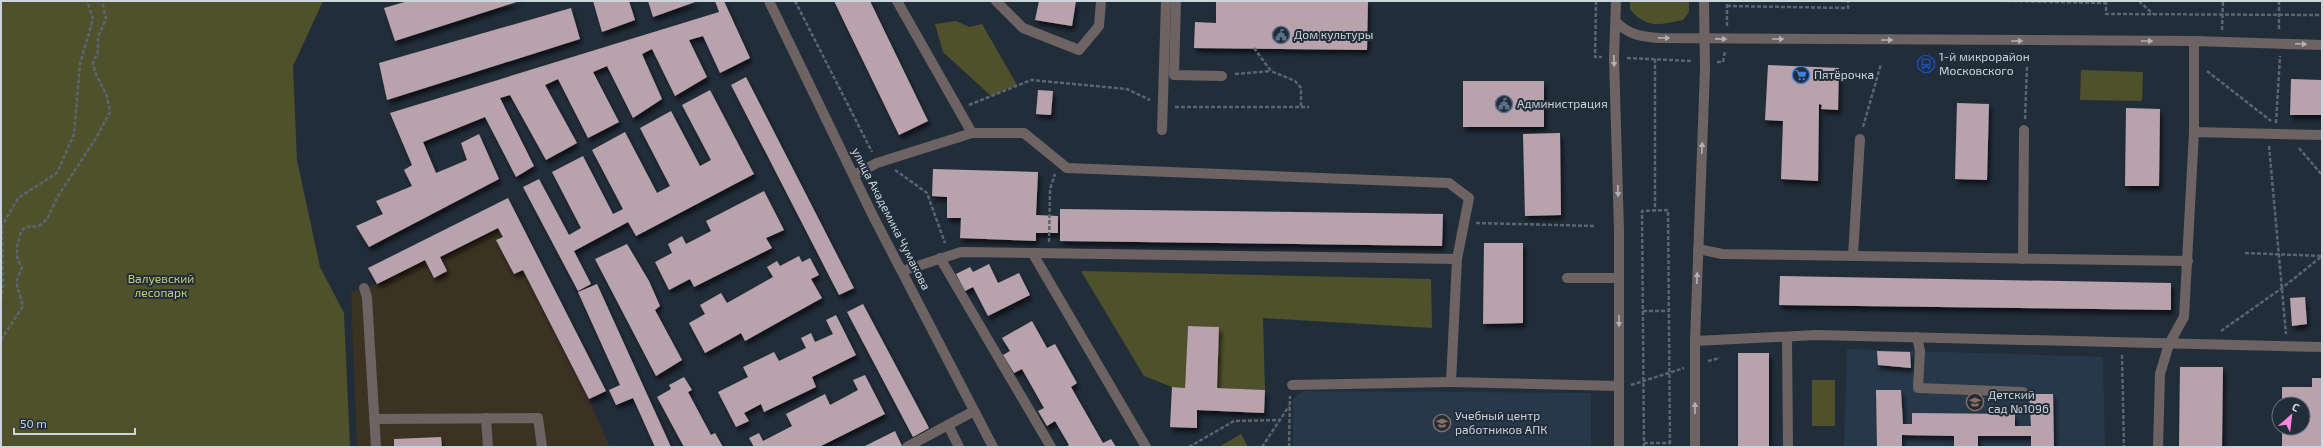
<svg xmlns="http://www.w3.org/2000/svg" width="2323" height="448" font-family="'Exo 2',sans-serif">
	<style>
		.industrial { fill: #3c3222 }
		.built { fill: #27384a }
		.green { fill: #4f512a }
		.building { fill: #b8a2ac; filter: url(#shadow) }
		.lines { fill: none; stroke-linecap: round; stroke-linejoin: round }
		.path { stroke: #5b6571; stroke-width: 2.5; stroke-dasharray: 4 2; stroke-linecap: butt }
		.minor { stroke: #6d6363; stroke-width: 10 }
		.oneway { fill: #b0b2b8 }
		.labels { text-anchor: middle; stroke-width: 4; stroke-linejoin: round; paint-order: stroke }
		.poi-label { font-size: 12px; fill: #ccd4dc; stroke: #222d3a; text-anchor: start }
		.street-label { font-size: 12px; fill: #ccd4dc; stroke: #222d3a }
		.park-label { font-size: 12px; fill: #c7cc79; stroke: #222d3a }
	</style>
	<defs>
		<filter id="shadow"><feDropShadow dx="2.5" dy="4.5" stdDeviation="2" flood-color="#0009"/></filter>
	</defs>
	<rect width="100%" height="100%" fill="#222d3a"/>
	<!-- industrial -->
	<polygon class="industrial" points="498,228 503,237 497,241 514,274 523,270 589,399 610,447 357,447 351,292 377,284 425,260 434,278 447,271 440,257"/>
	<!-- built -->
	<g class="built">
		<polygon points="1847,349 2103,357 2105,447 1844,447"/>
		<polygon points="1303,391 1591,393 1591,447 1293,447 1293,399"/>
	</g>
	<!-- green -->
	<g class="green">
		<polygon points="1,1 323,1 293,66 297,160 320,267 344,313 350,447 1,447"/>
		<path d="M1630,1H1689V12L1683,20C1659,25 1646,29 1630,9Z"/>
		<polygon points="956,21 969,27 982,24 1017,85 991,96 943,52 935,24"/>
		<polygon points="2081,70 2143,72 2142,101 2080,100"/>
		<polygon points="1081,271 1431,279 1432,328 1263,318 1265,390 1217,388 1219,327 1188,326 1185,388 1172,387 1144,376"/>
		<rect x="1812" y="380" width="23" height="46"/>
		<polygon points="1241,434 1248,447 1219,447"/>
	</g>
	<!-- building -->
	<g class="building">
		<polygon points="408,1 520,1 395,41 384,8"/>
		<polygon points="593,1 629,1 635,20 602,32"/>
		<polygon points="648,1 698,1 653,17"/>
		<polygon points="715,1 724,1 750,58 720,73 703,36 689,40 707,77 675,96 652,49 642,54 662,99 633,118 607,66 593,72 619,122 588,138 558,79 545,85 577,143 546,160 510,95 500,98 534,166 516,177 485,117 423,142 436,173 467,160 461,143 479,134 499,179 369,247 356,226 383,214 376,201 412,186 404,170 412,165 390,113 719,12"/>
		<polygon points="834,1 870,1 928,121 899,135"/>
		<polygon points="1039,1 1076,1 1072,26 1035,20"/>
		<polygon points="1216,1 1368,1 1367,50 1194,48 1195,22 1216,23"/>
		<polygon points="571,8 580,39 387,100 379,63"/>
		<polygon points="1768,65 1839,68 1838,110 1821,109 1822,105 1819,104 1818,181 1781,179 1783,121 1765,120"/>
		<polygon points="746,77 854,288 839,295 731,85"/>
		<polygon points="2291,79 2322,80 2322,115 2290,115"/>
		<rect x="1463" y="81" width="81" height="46"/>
		<polygon points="710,90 754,174 636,236 628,222 574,251 591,284 578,291 523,187 539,179 569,235 581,228 552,172 583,156 613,214 623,209 592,150 625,132 657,193 670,186 640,128 671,111 700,166 711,160 682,105"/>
		<polygon points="1038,90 1053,91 1051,115 1036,114"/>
		<polygon points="1957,103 1989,104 1987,180 1955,179"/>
		<polygon points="2126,108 2160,109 2159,186 2125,186"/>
		<polygon points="1560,133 1561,215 1525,216 1523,134"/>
		<polygon points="933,169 1038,172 1036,215 1058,216 1058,233 1036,233 1036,241 960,238 961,218 947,218 947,197 932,196"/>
		<polygon points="764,191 784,230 766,238 772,248 694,287 690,279 669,290 655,262 672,253 668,244 682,236 686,244 711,231 706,221"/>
		<polygon points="508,198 606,391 589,399 523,270 514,274 496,240 503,237 498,228 440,257 447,271 434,278 425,260 377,284 368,268"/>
		<polygon points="1060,209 1443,214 1442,246 1060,241"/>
		<polygon points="1484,243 1523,243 1523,323 1483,324"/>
		<polygon points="627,244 649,281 660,306 655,310 682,360 656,376 595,259"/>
		<polygon points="799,256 802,262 810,258 819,275 811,279 822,298 745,341 741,333 705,353 689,323 705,314 700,305 721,293 727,303 773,277 767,267 777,261 780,266"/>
		<polygon points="989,264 998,283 1019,273 1030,295 988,316 973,287 965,291 956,274 970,267 973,272"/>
		<polygon points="1780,276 2171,283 2171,310 1779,305"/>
		<polygon points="597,284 671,447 655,447 633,398 616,405 609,390 620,385 578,292"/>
		<polygon points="2305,297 2307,324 2292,326 2290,298"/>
		<polygon points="863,304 929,428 913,437 847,312"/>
		<polygon points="836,315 856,355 812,377 816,387 764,412 761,404 744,413 749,421 736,427 718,392 748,377 743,367 774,352 779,361 806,348 801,338 811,333 815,342 833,334 826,320"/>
		<polygon points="1032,321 1047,348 1055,344 1077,383 1071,387 1103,443 1111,439 1116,447 1066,447 1069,445 1055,421 1047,426 1038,411 1044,408 1022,369 1014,373 1003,355 1010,351 1002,338"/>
		<polygon points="1188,326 1219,327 1217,388 1265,390 1264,413 1197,410 1197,428 1170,427 1172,387 1185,388"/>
		<polygon points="1877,351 1910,352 1911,368 1878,365"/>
		<rect x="1738" y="353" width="31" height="94"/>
		<polygon points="2180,367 2223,367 2222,447 2179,447"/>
		<polygon points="865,375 885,414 819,447 754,447 749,438 759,433 763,441 792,426 786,414 825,394 830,405 858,390 853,380"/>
		<polygon points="684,377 692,390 688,392 711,435 715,433 723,447 684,447 657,397 671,389 669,385"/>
		<polygon points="2312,378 2322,378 2322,447 2282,447 2282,428 2303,428 2303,404 2282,404 2282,387 2312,387"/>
		<polygon points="1876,390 1901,390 1903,424 1912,424 1912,413 2015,414 2015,426 2031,426 2029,394 2053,394 2054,447 2031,447 2031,436 1978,436 1978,447 1954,447 1954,436 1902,435 1902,447 1877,447"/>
		<polygon points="895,431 902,446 863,447"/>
		<polygon points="441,437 442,447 394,447 394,439"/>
	</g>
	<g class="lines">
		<!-- path -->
		<g class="path">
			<polyline points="795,1 872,152"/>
			<polyline points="1596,1 1595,57 1602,57"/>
			<polyline points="2007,1 2106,3"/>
			<polyline points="2106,1 2106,14 2322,15"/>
			<polyline points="2139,1 2153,14"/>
			<polyline points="2279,1 2279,31"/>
			<polyline points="1727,6 1848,8 1848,1"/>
			<polyline points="1727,26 1727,1"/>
			<polyline points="2222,30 2223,1"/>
			<polyline points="1254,48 1271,71 1295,81 1301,88 1301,108"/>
			<polyline points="1627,58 1692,61"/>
			<polyline points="1655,59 1655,211"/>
			<polyline points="1717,62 1723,62 1725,51"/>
			<polyline points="2207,71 2271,121"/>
			<polyline points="1235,74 1271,71"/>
			<polyline points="969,105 1031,80 1127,89 1150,100"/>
			<polyline points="1175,107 1309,107"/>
			<polyline points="2025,119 2027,65"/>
			<polyline points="2276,123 2280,56"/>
			<polyline points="1863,127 1881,64"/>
			<polyline points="2269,146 2286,334"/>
			<polyline points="2299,148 2322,175"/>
			<polyline points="895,170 927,193 945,243"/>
			<polyline points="1476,223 1596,226"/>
			<polyline points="1049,242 1050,189 1055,174"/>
			<polyline points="2245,253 2322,256"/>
			<polyline points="1,300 3,286 2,226 18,198 57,173 74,134 80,64 93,19 87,1"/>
			<polyline points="1643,311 1669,311"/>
			<polyline points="2221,331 2282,288 2322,256"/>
			<polyline points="1,340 23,306 17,286 17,279 22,268 17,257 17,246 21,232 25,227 39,226 47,219 58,196 96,138 110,112 107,96 95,72 93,63 98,51 98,37 106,19 102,1"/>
			<polyline points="2122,355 2124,447"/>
			<polyline points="1708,361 1720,358"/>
			<polyline points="1631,385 1684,368"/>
			<polyline points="1644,443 1670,443"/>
			<polyline points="1189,447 1234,421 1280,420"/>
			<polyline points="1262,447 1289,406"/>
			<polyline points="1289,447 1290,396"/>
			<polyline points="1644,447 1642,211 1668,210 1670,447"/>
		</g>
		<!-- minor -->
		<g class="minor">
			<polyline points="769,1 873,216 993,447"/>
			<polyline points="897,1 972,133"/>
			<polyline points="996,1 1023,28 1079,50 1099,26 1101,1"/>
			<polyline points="1176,1 1174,75 1222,76"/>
			<polyline points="1616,1 1614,57 1619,231 1619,447"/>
			<path d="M1616,22C1629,35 1642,37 1660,38L2194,41L2322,45"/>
			<polyline points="1162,130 1166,1"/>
			<polyline points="2194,132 2322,135"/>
			<polyline points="854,175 877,163 972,133 1024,133 1067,168 1449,183 1469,198 1457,259 1451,382 1619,386"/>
			<polyline points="1698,249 1722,254 2188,261"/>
			<polyline points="1033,254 1146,447"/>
			<polyline points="1853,256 1860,139"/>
			<polyline points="940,258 1051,447"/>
			<polyline points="2023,259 2024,130"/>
			<polyline points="902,271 961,252 1457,259"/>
			<polyline points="1567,278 1619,278"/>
			<polyline points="364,288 367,297 376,447"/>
			<polyline points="1787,337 1788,447"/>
			<polyline points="1917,337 1920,351 1918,388 2023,392"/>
			<polyline points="1695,341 1816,335 2322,347"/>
			<polyline points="1292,385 1451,382"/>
			<polyline points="486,418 488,447"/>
			<polyline points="375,419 538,418 542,447"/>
			<polyline points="948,425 959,447"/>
			<polyline points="907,447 974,411"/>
			<polyline points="1695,447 1695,341 1705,69 1704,1"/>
			<polyline points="2158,447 2160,374 2169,344 2184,317 2194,132 2194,41"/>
		</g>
	</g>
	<!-- one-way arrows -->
	<defs><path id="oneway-solid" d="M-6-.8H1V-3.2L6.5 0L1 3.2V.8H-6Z"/></defs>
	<g class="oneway">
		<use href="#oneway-solid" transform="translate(1664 38) rotate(1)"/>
		<use href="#oneway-solid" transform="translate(1721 39) rotate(1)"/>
		<use href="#oneway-solid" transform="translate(1778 39)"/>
		<use href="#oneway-solid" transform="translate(1887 40)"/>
		<use href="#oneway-solid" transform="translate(2017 41)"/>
		<use href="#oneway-solid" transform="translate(2147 41)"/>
		<use href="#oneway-solid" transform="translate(2301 44) rotate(2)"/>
		<use href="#oneway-solid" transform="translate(1614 61) rotate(89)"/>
		<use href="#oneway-solid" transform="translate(1702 148) rotate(-88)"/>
		<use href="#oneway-solid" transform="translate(1618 191) rotate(88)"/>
		<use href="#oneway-solid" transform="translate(1697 278) rotate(-88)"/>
		<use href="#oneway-solid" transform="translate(1619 321) rotate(90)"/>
		<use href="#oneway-solid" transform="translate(1695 408) rotate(-90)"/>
	</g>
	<!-- icons -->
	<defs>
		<symbol id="civic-ring" viewBox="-11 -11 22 22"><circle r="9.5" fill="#222d3a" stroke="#5c6f8a" stroke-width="1.5"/><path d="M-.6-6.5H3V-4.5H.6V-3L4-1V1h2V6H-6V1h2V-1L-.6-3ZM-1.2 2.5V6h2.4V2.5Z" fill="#5c6f8a"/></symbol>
		<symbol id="bus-ring" viewBox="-11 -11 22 22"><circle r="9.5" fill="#222d3a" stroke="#1a4fb4" stroke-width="1.5"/><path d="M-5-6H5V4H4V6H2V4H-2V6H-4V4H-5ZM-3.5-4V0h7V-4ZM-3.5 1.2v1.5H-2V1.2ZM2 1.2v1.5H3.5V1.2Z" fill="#1a4fb4"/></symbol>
		<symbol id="supermarket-ring" viewBox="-11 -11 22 22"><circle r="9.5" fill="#222d3a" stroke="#3f7fe0" stroke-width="1.5"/><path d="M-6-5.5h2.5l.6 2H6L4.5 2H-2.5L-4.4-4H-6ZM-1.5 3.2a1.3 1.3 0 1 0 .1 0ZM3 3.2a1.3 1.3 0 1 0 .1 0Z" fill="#3f7fe0"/></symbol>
		<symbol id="school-ring" viewBox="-11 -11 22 22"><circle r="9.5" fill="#222d3a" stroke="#8d6e63" stroke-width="1.5"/><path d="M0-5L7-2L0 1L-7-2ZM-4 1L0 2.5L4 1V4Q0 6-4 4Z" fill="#8d6e63"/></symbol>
	</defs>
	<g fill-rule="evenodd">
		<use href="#civic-ring" x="1271" y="25" width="20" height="20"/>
		<use href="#bus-ring" x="1916" y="54" width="20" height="20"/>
		<use href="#supermarket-ring" x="1791" y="65" width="20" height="20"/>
		<use href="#civic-ring" x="1494" y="94" width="20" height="20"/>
		<use href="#school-ring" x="1965" y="392" width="20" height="20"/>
		<use href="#school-ring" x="1432" y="413" width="20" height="20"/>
	</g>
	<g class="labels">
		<!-- poi labels -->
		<g class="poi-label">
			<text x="1294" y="39">Дом культуры</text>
			<text x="1939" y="61">1-й микрорайон<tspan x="1939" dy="14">Московского</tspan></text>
			<text x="1814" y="79">Пятёрочка</text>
			<text x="1517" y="108">Администрация</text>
			<text x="1988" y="399">Детский<tspan x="1988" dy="14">сад №1096</tspan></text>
			<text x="1455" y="420">Учебный центр<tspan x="1455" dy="14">работников АПК</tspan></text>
		</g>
		<!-- street labels -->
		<g class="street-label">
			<text transform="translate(891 219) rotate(63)" y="4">улица Академика Чумакова</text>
		</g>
		<!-- park labels -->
		<g class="park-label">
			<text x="161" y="283">Валуевский<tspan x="161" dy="14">лесопарк</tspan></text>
		</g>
	</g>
	<!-- border -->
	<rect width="2323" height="448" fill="none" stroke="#ccd4dc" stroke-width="4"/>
	<!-- north arrow -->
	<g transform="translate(2291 416) rotate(28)"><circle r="19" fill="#222d3a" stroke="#66707b"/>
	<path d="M0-3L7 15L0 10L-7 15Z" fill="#ff85de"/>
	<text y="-6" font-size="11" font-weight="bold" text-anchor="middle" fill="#ccd4dc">С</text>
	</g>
	<!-- scale -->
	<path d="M14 428v6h121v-6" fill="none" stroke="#ccd4dc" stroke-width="2"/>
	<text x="20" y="428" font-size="12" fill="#ccd4dc" stroke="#222d3a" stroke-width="3" paint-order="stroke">50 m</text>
</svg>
